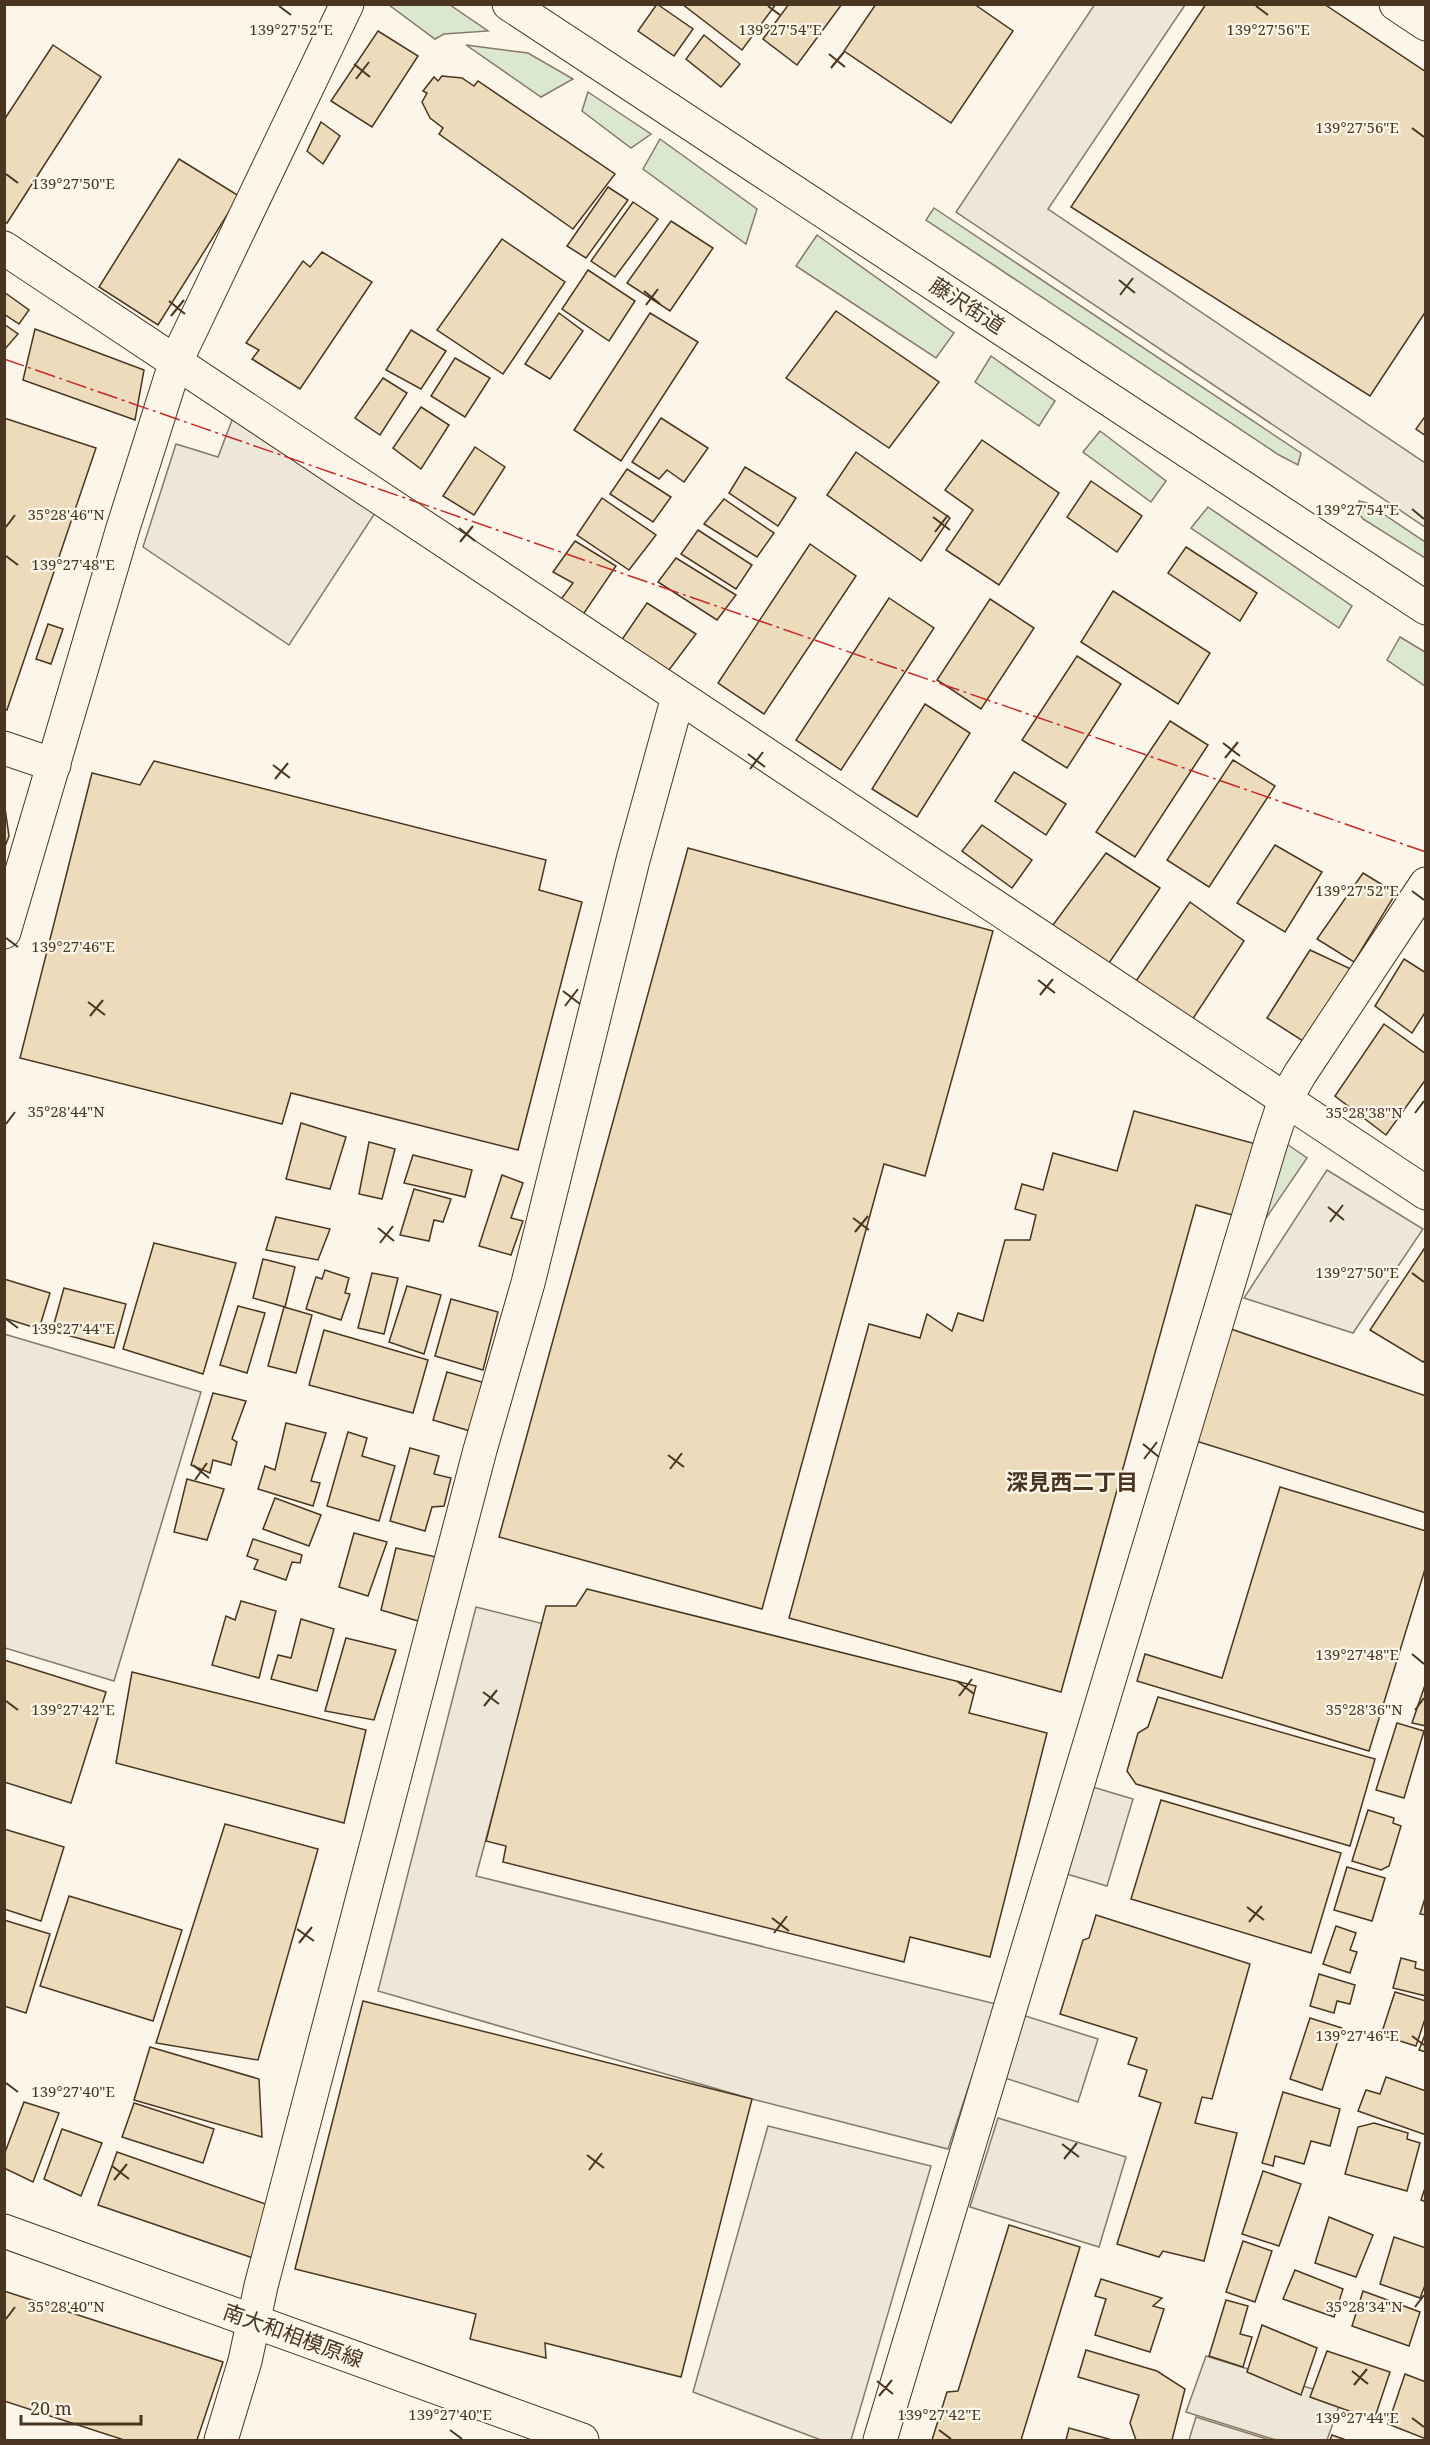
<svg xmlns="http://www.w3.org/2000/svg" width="1430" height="2445" font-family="'Noto Serif','Noto Sans JP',serif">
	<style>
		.green { fill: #dce7d0; stroke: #887966; stroke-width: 1.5 }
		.parking { fill: #ede7d9; stroke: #887966; stroke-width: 1.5 }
		.building { fill: #ecdcbc; stroke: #4a3520; stroke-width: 1.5 }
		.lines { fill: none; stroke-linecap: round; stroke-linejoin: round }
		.minor-casing { stroke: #4a3520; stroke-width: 35 }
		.tertiary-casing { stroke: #4a3520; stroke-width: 35 }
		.trunk-casing { stroke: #4a3520; stroke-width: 35 }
		.minor { stroke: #fbf6e9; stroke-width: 33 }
		.tertiary { stroke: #fbf6e9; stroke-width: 33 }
		.trunk { stroke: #fbf6e9; stroke-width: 33 }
		.power { stroke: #c62828; stroke-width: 1.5; stroke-dasharray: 21 4.5 3 4.5; stroke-linecap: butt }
		.ticks { fill: none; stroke: #4a3520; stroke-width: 2 }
		.labels { text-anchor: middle; stroke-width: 4.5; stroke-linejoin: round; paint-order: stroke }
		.street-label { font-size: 21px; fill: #4a3520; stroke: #fbf6e9 }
		.neighbourhood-label { font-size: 22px; font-weight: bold; fill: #4a3520; stroke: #fbf6e9 }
		.ticks-label { font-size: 15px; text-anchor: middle; fill: #4a3520; stroke: #fbf6e9; stroke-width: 4.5; stroke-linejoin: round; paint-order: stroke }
	</style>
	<rect width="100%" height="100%" fill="#fbf6e9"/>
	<!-- green -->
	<g class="green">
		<polygon points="389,5 450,5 488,31 444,34 435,39"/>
		<polygon points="466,45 528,53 573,79 541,97"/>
		<polygon points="588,92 651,134 631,148 582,111"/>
		<polygon points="660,139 757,209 746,244 643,169"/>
		<polygon points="934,208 1301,453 1298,465 1279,455 926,220"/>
		<polygon points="817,235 954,333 936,358 796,266"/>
		<polygon points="991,356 1055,401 1039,426 975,382"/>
		<polygon points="1100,431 1166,481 1151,502 1083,452"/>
		<polygon points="1359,501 1367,503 1425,542 1425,558 1363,519 1358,512"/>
		<polygon points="1208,507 1352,606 1339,628 1191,528"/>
		<polygon points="1400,637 1425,652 1425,686 1387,660"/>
		<polygon points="1287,1144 1307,1158 1262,1224"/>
	</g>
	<!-- parking -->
	<g class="parking">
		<polygon points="1095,4 1185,5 1048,209 1425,463 1425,527 956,212"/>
		<polygon points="234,415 377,510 289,645 143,547 176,444 218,457"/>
		<polygon points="1327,1170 1423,1229 1353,1333 1244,1298"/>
		<polygon points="4,1334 201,1392 114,1681 5,1648"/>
		<polygon points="476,1607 544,1624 476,1876 996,2004 948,2149 752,2099 378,1991"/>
		<polygon points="1086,1785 1133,1799 1107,1886 1060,1872"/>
		<polygon points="1016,2013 1098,2039 1078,2102 996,2075"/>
		<polygon points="998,2118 1126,2157 1099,2247 970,2207"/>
		<polygon points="768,2126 931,2166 851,2440 821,2440 693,2392"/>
		<polygon points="1206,2356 1342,2398 1327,2440 1276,2440 1186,2412"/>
		<polygon points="1196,2417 1270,2440 1189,2440"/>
	</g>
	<!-- building -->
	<g class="building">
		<polygon points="657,4 693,29 674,56 638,31"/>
		<polygon points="682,4 776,4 742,50"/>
		<polygon points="789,4 842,4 797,65 763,39"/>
		<polygon points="876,4 974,4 1013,31 951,123 844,51"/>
		<polygon points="1206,4 1324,4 1426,72 1426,311 1370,396 1071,207"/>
		<polygon points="378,31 418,56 372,127 331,101"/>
		<polygon points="704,35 740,64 721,87 686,59"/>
		<polygon points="53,45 101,77 7,223 4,222 4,120"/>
		<polygon points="442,76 462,78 474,86 478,81 615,174 573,229 439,134 443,128 430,118 422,102 427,93 423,91 434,77 438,81"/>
		<polygon points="321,122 340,136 323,164 307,151"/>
		<polygon points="179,159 239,196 158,325 99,287"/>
		<polygon points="608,187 628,200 586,258 567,246"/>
		<polygon points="633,202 658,219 615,277 591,261"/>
		<polygon points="671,221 713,248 670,311 627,283"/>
		<polygon points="502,239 565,282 503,374 437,330"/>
		<polygon points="322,252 372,282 300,389 252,359 259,350 246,343 303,261 310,267"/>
		<polygon points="588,270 635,301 609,341 562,309"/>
		<polygon points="4,292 29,310 19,324 4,314"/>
		<polygon points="836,311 939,382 889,448 786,378"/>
		<polygon points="559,313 583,331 550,379 525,364"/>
		<polygon points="650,313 698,342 621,461 574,430"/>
		<polygon points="4,324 18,334 4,350"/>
		<polygon points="35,329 144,370 135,420 23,380"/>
		<polygon points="411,330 446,351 421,389 386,370"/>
		<polygon points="455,358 490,378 465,417 431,396"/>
		<polygon points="383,378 407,393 380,435 355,418"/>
		<polygon points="421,407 449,425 421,469 393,448"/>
		<polygon points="1426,415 1426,436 1416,429"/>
		<polygon points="4,418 96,448 7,710 4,709"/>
		<polygon points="661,418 708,448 684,482 667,470 659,479 632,462"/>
		<polygon points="982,440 1059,493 999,585 946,550 973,510 945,490"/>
		<polygon points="475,447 505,467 474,515 443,496"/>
		<polygon points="856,452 950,518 921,561 827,495"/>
		<polygon points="745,467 796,498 778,526 729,493"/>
		<polygon points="627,469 671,497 653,522 610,494"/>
		<polygon points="1091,481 1142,516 1117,552 1067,517"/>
		<polygon points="602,498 656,535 629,570 577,535"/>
		<polygon points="724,499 774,533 757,557 704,524"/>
		<polygon points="698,530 752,565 736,589 681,554"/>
		<polygon points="575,541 616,566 580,619 559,602 573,583 553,572"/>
		<polygon points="810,544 856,576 764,714 718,683"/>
		<polygon points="1186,547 1257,593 1240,621 1168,573"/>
		<polygon points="676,558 736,595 717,620 658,582"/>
		<polygon points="1113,591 1210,653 1178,704 1081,642"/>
		<polygon points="889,598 934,628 841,770 796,740"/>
		<polygon points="990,599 1034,628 981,709 937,680"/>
		<polygon points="647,603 696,634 666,674 621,641"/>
		<polygon points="48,624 63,629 51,664 36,659"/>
		<polygon points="1077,656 1121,684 1067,768 1022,740"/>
		<polygon points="925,704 970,733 917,817 872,789"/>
		<polygon points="1170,721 1208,745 1135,857 1096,832"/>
		<polygon points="1233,760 1275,786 1209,887 1167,860"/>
		<polygon points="154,761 546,860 539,890 582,902 518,1150 291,1093 282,1124 20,1058 92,773 140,785"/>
		<polygon points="1014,772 1066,804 1046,835 995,801"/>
		<polygon points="4,801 9,836 4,849"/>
		<polygon points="982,825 1032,860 1012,888 962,851"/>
		<polygon points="1275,845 1322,872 1285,932 1237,903"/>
		<polygon points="688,848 993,931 925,1176 884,1164 762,1609 499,1537"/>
		<polygon points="1106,853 1160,888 1107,966 1050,929"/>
		<polygon points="1363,873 1396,893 1354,962 1317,939"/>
		<polygon points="1190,902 1244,941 1192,1020 1134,984"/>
		<polygon points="1310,950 1353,970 1306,1043 1267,1018"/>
		<polygon points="1404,959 1426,973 1426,1011 1412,1033 1375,1006"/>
		<polygon points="1384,1024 1426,1054 1426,1079 1386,1135 1335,1096"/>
		<polygon points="1134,1111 1256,1144 1236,1216 1196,1205 1061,1692 789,1618 869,1324 920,1338 927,1314 952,1331 958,1313 983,1321 1005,1240 1030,1240 1036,1215 1015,1209 1022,1184 1043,1190 1053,1153 1117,1171"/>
		<polygon points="301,1123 346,1137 330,1189 286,1179"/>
		<polygon points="369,1142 395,1149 382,1199 359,1194"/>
		<polygon points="413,1155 472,1170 465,1197 404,1183"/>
		<polygon points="502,1175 523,1183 511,1218 523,1221 511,1255 479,1246"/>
		<polygon points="414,1189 451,1199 443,1222 434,1220 429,1241 400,1235"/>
		<polygon points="276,1217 330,1229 318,1260 266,1250"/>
		<polygon points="154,1243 236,1263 203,1374 123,1349"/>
		<polygon points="1426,1246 1426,1359 1423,1362 1370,1330"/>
		<polygon points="263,1259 295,1267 285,1307 253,1298"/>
		<polygon points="325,1270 349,1278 345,1293 350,1294 341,1320 306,1309 316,1277 322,1279"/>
		<polygon points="372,1273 398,1278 384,1334 358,1328"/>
		<polygon points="4,1279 50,1293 39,1329 4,1318"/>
		<polygon points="407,1286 441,1295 424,1354 389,1342"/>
		<polygon points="64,1288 126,1304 114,1348 52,1331"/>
		<polygon points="451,1299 498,1312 483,1370 435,1356"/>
		<polygon points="238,1306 265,1313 247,1373 220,1365"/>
		<polygon points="284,1307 312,1315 296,1373 268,1366"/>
		<polygon points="1231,1329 1426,1396 1426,1513 1196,1441"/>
		<polygon points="324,1330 428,1360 413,1413 309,1385"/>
		<polygon points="447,1372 485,1383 470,1431 433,1420"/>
		<polygon points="213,1393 246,1401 232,1439 237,1442 231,1465 213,1460 210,1473 191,1465"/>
		<polygon points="286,1423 326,1433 311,1481 320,1483 313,1506 258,1489 265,1466 275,1470"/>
		<polygon points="348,1432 367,1438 362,1456 395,1466 379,1521 327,1506"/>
		<polygon points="410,1448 439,1456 434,1474 451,1478 444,1506 432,1507 425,1531 390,1521"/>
		<polygon points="187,1479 224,1489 207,1540 174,1532"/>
		<polygon points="1280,1487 1426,1531 1426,1566 1369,1751 1137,1681 1145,1654 1222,1678"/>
		<polygon points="275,1498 321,1515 309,1546 263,1529"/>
		<polygon points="354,1533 387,1542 368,1596 339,1587"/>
		<polygon points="253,1539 302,1555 300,1563 292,1562 286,1580 254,1569 258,1560 247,1556"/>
		<polygon points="396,1548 436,1557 418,1621 381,1610"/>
		<polygon points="587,1589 976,1686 969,1713 1047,1733 990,1957 910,1937 904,1962 503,1862 506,1846 486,1841 546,1606 576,1606"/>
		<polygon points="241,1601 276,1611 259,1678 212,1665 226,1616 235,1620"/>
		<polygon points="301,1619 334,1629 317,1691 271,1679 278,1655 291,1658"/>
		<polygon points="346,1638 396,1650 374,1720 325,1711"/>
		<polygon points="4,1660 106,1692 71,1803 4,1782"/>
		<polygon points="132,1672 366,1730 344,1823 116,1763"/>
		<polygon points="1426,1682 1426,1726 1412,1723"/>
		<polygon points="1158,1697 1375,1759 1350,1846 1136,1784 1127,1771 1138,1733 1148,1727"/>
		<polygon points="1397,1723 1424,1731 1404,1798 1376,1790"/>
		<polygon points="1161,1800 1341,1853 1311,1953 1131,1899"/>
		<polygon points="1368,1810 1394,1818 1393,1823 1401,1826 1389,1866 1381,1870 1352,1861"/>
		<polygon points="225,1824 318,1849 258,2060 156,2043"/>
		<polygon points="4,1829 64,1847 41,1921 4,1909"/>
		<polygon points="1347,1867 1385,1878 1372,1921 1334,1910"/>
		<polygon points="1426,1895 1426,1915 1420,1914"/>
		<polygon points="69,1896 182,1930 153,2021 40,1986"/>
		<polygon points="1096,1915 1250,1964 1212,2099 1202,2097 1195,2123 1237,2133 1204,2261 1163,2251 1159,2257 1117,2244 1161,2103 1139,2096 1147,2070 1128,2064 1137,2038 1060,2014 1083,1940 1089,1938"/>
		<polygon points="4,1920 50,1934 26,2013 4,2006"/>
		<polygon points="1336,1926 1356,1933 1350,1950 1357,1952 1350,1973 1323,1964"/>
		<polygon points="1401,1958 1416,1962 1415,1968 1426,1971 1426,1996 1393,1988"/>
		<polygon points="1319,1974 1355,1985 1350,2004 1337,2001 1334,2013 1310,2006"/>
		<polygon points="1395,1992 1426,2001 1426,2016 1416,2046 1381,2035"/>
		<polygon points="363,2001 752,2099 681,2377 545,2343 546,2358 470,2339 476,2314 295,2269"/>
		<polygon points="1310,2018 1342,2028 1322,2090 1290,2079"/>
		<polygon points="1426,2032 1426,2052 1419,2050"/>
		<polygon points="150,2047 259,2079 262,2137 134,2100"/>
		<polygon points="1386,2077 1426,2091 1426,2135 1358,2111 1366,2090 1380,2094"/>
		<polygon points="1283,2092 1340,2109 1330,2146 1311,2141 1304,2164 1275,2156 1273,2166 1262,2163"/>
		<polygon points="24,2102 59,2113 33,2182 4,2168 4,2155"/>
		<polygon points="134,2103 214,2129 203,2163 122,2137"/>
		<polygon points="1374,2123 1408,2133 1407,2139 1420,2143 1407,2191 1345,2174 1358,2127"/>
		<polygon points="62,2129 102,2143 81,2196 44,2179"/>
		<polygon points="117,2152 271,2206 253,2258 98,2205"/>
		<polygon points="1263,2171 1301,2184 1279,2246 1242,2234"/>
		<polygon points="1426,2185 1426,2202 1421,2200"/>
		<polygon points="1329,2217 1373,2235 1356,2277 1315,2263"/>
		<polygon points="1009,2225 1080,2247 1021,2440 932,2440 947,2392 958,2391"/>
		<polygon points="1394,2237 1426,2248 1426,2283 1420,2298 1380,2284"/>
		<polygon points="1243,2241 1272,2251 1255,2302 1226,2292"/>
		<polygon points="1295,2270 1343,2289 1334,2317 1283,2299"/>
		<polygon points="1101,2279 1162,2298 1153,2306 1164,2309 1150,2352 1095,2335 1106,2299 1095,2296"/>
		<polygon points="4,2291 223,2362 197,2440 124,2440 4,2401"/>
		<polygon points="1363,2291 1420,2312 1409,2346 1352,2326"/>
		<polygon points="1226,2300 1248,2306 1240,2334 1252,2337 1243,2367 1209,2356"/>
		<polygon points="1262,2325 1317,2348 1301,2395 1247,2372"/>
		<polygon points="1086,2350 1157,2371 1185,2389 1172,2440 1136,2440 1130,2423 1139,2395 1078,2377"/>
		<polygon points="1327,2351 1390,2372 1374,2420 1310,2397"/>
		<polygon points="1405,2374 1426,2382 1426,2439 1388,2424"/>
		<polygon points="1069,2428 1112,2440 1066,2440"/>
		<polygon points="1332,2435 1346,2440 1330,2440"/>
	</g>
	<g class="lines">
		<defs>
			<g id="minor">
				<polyline points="1396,4 1426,24"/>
				<polyline points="4,248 1426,1193"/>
				<polyline points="4,748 54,765"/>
				<polyline points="4,932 123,528 176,361 347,4"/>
				<polyline points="221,2440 245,2361 261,2286 480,1450 528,1283 633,860 678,697"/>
				<polyline points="880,2440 1272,1139 1285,1100 1300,1074 1426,884"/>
			</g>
			<polyline id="tertiary" points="4,2231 582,2440"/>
			<polyline id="trunk" points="509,4 1426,608"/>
		</defs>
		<!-- minor casing -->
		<use href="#minor" class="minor-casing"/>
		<!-- tertiary casing -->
		<use href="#tertiary" class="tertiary-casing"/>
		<!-- trunk casing -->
		<use href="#trunk" class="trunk-casing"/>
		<!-- minor -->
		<use href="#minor" class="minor"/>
		<!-- tertiary -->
		<use href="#tertiary" class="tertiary"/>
		<!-- trunk -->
		<use href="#trunk" class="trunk"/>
		<!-- power -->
		<polyline class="power" points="4,359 1426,852"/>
	</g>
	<!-- ticks -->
	<path class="ticks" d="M279,6L291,15M768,6L780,15M1256,6L1268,15M829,54L845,67M354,64L370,77M831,68L844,52M356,79L369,62M1412,128L1424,137M6,174L18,183M1119,280L1135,293M644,291L660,304M1120,295L1133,278M169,301L185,314M646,305L658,289M171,316L184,300M1412,509L1424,519M933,517L950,530M6,527L15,515M459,528L475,541M935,532L948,515M460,542L473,526M6,556L18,565M1223,743L1240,756M748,754L765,767M1225,758L1238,742M273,765L290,778M750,769L763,752M275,779L288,763M1412,891L1424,900M6,938L18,947M1038,980L1055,993M563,991L580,1004M1040,995L1053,979M88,1002L105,1015M565,1006L578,989M90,1016L103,1000M1415,1113L1424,1101M6,1124L15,1112M1328,1207L1344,1220M853,1218L869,1230M1330,1222L1343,1205M378,1228L394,1241M855,1232L868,1216M380,1243L393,1226M1412,1273L1424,1282M6,1319L18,1328M1143,1444L1159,1457M668,1455L684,1467M1144,1459L1157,1442M193,1465L209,1478M670,1469L682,1453M195,1480L207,1463M1412,1654L1424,1664M957,1681L974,1694M483,1692L499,1704M959,1696L972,1679M6,1701L18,1710M484,1706L497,1690M1415,1710L1424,1698M1247,1907L1264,1920M772,1918L789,1931M1249,1922L1262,1906M297,1929L314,1941M774,1933L787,1916M299,1943L312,1927M1412,2036L1424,2045M6,2083L18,2092M1062,2144L1079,2157M587,2155L604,2168M1064,2159L1077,2143M112,2166L129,2179M589,2170L602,2153M114,2180L127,2164M1415,2307L1424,2295M6,2319L15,2307M1352,2371L1368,2384M877,2381L893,2394M1354,2385L1367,2369M879,2396L892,2380M1412,2418L1424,2427M450,2430L462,2439M939,2430L951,2439"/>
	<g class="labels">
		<!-- street labels -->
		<g class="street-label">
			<text transform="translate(967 306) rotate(33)" y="7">藤沢街道</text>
			<text transform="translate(293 2336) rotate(20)" y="7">南大和相模原線</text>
		</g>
		<!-- neighbourhood labels -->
		<g class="neighbourhood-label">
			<text x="1072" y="1490">深見西二丁目</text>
		</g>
	</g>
	<g class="ticks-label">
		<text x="291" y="35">139°27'52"E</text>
		<text x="1268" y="35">139°27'56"E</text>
		<text x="780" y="35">139°27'54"E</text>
		<text x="1357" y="133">139°27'56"E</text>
		<text x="73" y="189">139°27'50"E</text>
		<text x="1357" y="515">139°27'54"E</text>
		<text x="66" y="520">35°28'46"N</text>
		<text x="73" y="570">139°27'48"E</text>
		<text x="1357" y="896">139°27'52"E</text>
		<text x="73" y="952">139°27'46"E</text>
		<text x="66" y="1117">35°28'44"N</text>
		<text x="1364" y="1118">35°28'38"N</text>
		<text x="1357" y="1278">139°27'50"E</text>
		<text x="73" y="1334">139°27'44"E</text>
		<text x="1357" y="1660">139°27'48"E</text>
		<text x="1364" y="1715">35°28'36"N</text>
		<text x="73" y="1715">139°27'42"E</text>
		<text x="1357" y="2041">139°27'46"E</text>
		<text x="73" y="2097">139°27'40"E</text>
		<text x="66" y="2312">35°28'40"N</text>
		<text x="1364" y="2312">35°28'34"N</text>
		<text x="450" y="2420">139°27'40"E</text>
		<text x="939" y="2420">139°27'42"E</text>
		<text x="1357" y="2423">139°27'44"E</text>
	</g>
	<!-- border -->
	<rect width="1430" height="2445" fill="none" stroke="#4a3520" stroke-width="12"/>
	<!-- scale -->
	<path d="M21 2415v9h120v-9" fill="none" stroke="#4a3520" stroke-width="3"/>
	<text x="30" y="2415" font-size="18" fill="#4a3520" stroke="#fbf6e9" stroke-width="4.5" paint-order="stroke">20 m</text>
</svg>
